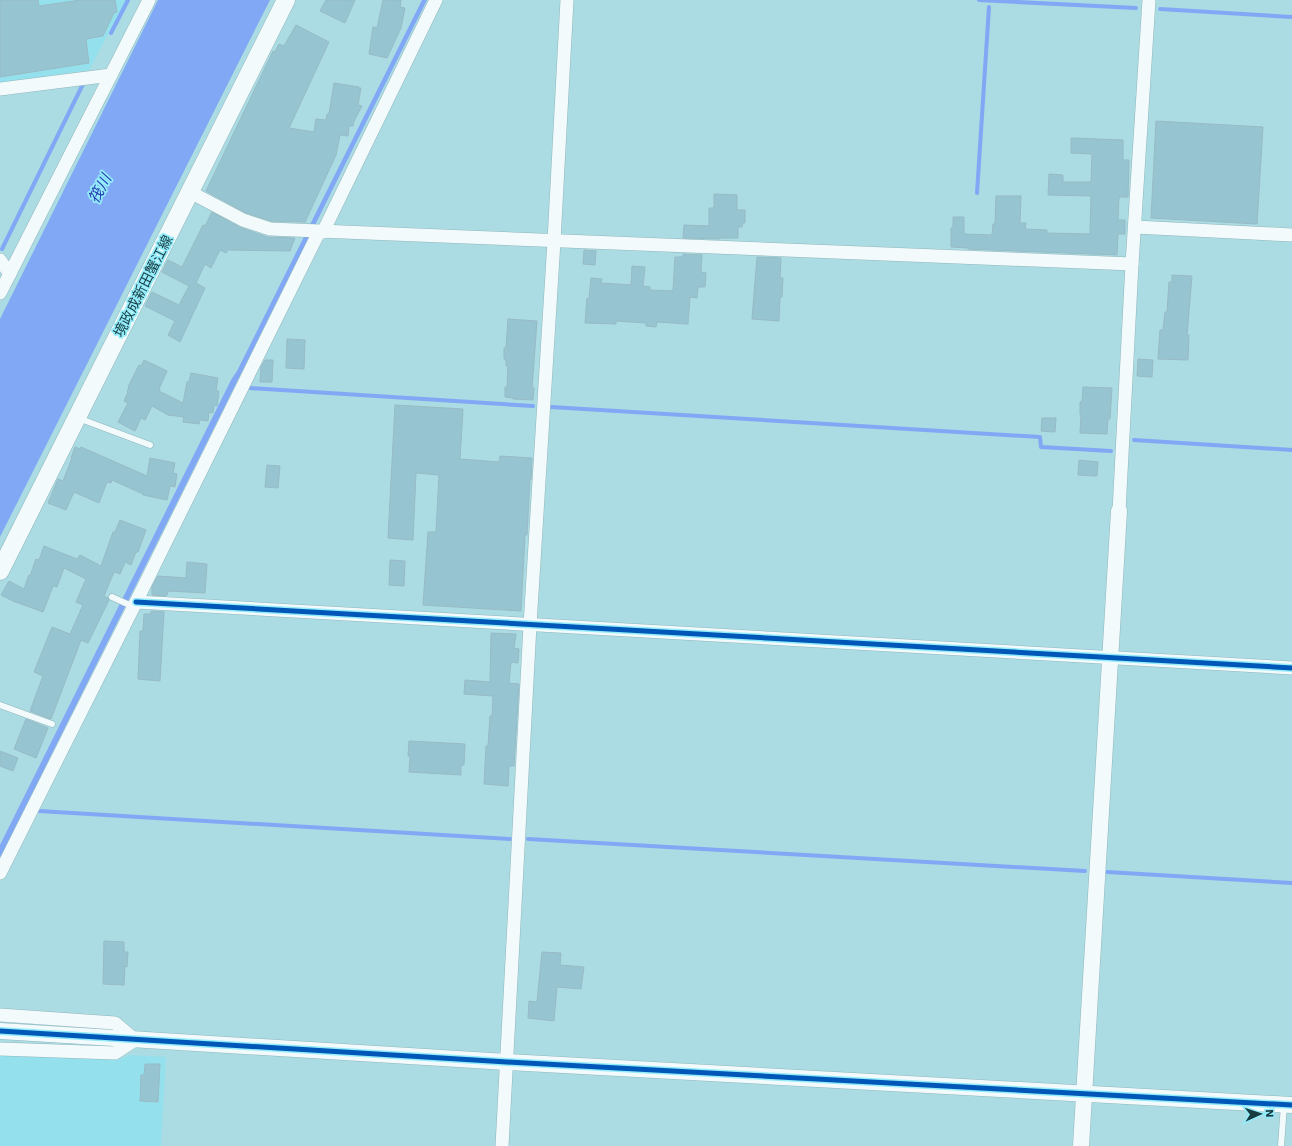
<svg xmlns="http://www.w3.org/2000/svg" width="1292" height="1146" font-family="'Work Sans','Noto Sans JP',sans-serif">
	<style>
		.built { fill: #94e1ed }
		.water { fill: #81a8f4 }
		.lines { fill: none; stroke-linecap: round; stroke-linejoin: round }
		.stream { stroke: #81a8f4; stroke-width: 4 }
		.building { fill: #97c4d1; stroke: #97bbc5 }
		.service-casing { stroke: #90b7bd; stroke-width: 7 }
		.minor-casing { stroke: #90b7bd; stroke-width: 14 }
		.tertiary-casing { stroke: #90b7bd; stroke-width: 17 }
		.secondary-casing { stroke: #90b7bd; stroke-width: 19 }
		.service { stroke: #f2fafb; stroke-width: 6 }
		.minor { stroke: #f2fafb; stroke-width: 13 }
		.tertiary { stroke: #f2fafb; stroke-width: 16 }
		.secondary { stroke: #f2fafb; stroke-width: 18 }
		.cycleway-casing { stroke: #94ecfa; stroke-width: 8 }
		.cycleway { stroke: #0057b8; stroke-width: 5 }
		.labels { text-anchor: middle; stroke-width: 3.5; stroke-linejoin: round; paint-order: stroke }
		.street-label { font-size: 14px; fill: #163c42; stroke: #94ecfa }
		.water-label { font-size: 15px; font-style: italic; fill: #2439b0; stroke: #94ecfa }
	</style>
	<rect width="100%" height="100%" fill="#abdbe3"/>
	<!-- built -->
	<g class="built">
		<polygon points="0,0 126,0 89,70 0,83"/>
		<polygon points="0,1053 118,1060 130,1055 166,1057 161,1146 0,1146"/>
	</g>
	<!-- water -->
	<g class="water">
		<polygon points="158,0 270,0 0,537 0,319"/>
		<polygon points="422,0 427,0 0,858 0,845 231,380 237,371"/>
	</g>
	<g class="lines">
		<!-- stream -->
		<g class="stream">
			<polyline points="979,0 1136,8"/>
			<polyline points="1160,9 1292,17"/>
			<polyline points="111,33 128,0"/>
			<polyline points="977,193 989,7"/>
			<polyline points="2,249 84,82"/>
			<polyline points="250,388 533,406"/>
			<polyline points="551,407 1040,437 1041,447 1111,451"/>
			<polyline points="1134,440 1292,450"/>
			<polyline points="39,811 510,839"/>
			<polyline points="528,839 1085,871"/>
			<polyline points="1107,872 1292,883"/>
		</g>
	</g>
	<!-- building -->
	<g class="building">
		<polygon points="0,0 38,0 39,6 80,0 115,0 117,12 114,13 103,36 86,39 89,63 0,77"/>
		<polygon points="326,0 355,0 345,23 320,11"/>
		<polygon points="383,0 401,0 400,7 405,8 401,28 387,58 369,54 373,27 377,28"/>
		<polygon points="296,25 329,42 289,128 314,132 316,119 326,120 327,114 329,114 334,83 359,87 359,88 361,88 358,105 362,106 354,121 353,126 349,126 348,136 340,135 336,155 305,222 271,221 246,213 206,191 273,51 275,52 279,44 284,46"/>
		<polygon points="1156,121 1263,127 1257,224 1151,218"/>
		<polygon points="1071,138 1123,140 1123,160 1129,160 1128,197 1119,197 1118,220 1125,220 1125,234 1118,234 1117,255 968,249 968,248 951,247 951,228 953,228 953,217 964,217 964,234 992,235 993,224 995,224 996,196 1021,196 1020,223 1026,223 1025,229 1047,230 1047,233 1090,234 1091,196 1048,195 1049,174 1063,175 1063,182 1091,182 1092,154 1071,153"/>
		<polygon points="714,194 737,195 737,210 745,210 745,223 743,223 742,227 738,227 738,238 720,238 720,239 683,238 684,225 709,226 709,208 714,208"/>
		<polygon points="212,212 239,227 267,237 295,238 290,251 228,250 226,253 220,250 211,268 205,264 196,283 205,288 180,342 168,335 175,321 145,306 152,292 179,305 189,286 162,272 168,260 182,267 203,225 205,226"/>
		<polygon points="584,250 596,251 595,265 583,264"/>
		<polygon points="683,254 702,255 701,272 706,273 705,287 698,287 697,298 690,297 688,324 657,322 656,327 646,326 646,323 616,321 616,324 585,323 587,298 589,299 591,278 602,279 601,283 631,285 632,266 645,267 643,286 650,287 650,290 673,291 675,257 683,257"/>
		<polygon points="757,257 781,258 780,278 783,278 782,297 780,297 779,321 752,319"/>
		<polygon points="1172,275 1192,276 1187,335 1189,335 1188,360 1158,359 1160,330 1163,330 1165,312 1167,312 1169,282 1172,282"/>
		<polygon points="508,319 537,321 532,388 534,388 533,400 513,399 513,398 505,397 505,387 507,387 508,366 506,366 506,359 504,359 504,348 506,348"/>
		<polygon points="287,339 305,340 304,369 286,368"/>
		<polygon points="1138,359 1153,360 1152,377 1137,376"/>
		<polygon points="144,360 167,371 159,389 160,389 159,391 183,403 187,382 189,382 191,373 218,378 216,391 219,391 217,406 214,405 213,413 209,412 208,421 200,420 199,424 183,422 184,417 168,415 152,406 145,420 141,418 135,431 118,422 128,403 124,401 128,392 127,391 129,388 128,387 139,365 141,366"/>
		<polygon points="265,360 273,360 272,382 260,382 261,367"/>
		<polygon points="1083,387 1112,388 1110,419 1108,419 1107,434 1080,433 1081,415 1080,415 1080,402 1082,402"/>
		<polygon points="395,405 463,409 460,459 499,462 500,456 532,458 531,480 530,479 527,535 525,535 521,611 423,605 428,532 436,532 439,475 416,473 413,540 388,538"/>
		<polygon points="1042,418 1056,418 1055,432 1041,431"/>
		<polygon points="75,447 80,449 81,447 147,476 150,458 175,463 173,473 177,474 175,487 170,486 167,500 143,495 143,494 112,480 111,483 107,482 99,503 74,492 66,510 48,503 58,479 63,481 72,458 71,458"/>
		<polygon points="1079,460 1098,462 1097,476 1078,475"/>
		<polygon points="267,465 280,466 278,488 265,487"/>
		<polygon points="120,520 146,530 138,552 136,552 131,565 125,562 120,574 114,572 104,596 108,598 109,600 88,643 81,640 51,719 30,711 43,676 34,672 52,627 70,634 83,605 76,602 86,579 64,568 57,587 53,586 43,612 13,601 1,595 9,581 24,589 29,575 30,576 36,559 39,560 44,546 77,559 80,555 101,566 113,532 115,532"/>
		<polygon points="390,560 405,561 404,586 389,585"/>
		<polygon points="187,562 207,564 205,593 168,591 167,595 165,596 152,595 152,587 158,576 186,578"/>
		<polygon points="151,611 164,612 160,681 138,679 140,631 143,631 144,614 151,614"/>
		<polygon points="491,633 516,634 514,648 519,649 518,663 511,662 509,683 519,684 514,766 509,766 508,786 484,784 486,746 488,746 490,716 492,716 493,696 464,694 465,680 490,682"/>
		<polygon points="26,719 48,728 36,758 14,749"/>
		<polygon points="409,741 465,744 464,765 461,765 461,775 409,772 410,756 408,756"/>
		<polygon points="0,751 18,758 13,771 0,766"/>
		<polygon points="104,941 124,942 124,952 128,952 127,967 125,966 124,985 103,984"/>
		<polygon points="542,952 561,953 560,965 584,967 581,989 557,987 554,1021 528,1018 529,1001 537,1002"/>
		<polygon points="145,1064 160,1064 158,1102 140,1101 141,1075 144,1075"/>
	</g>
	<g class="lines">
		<defs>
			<g id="service">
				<polyline points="78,418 150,445"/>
				<polyline points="112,597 134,607"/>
				<polyline points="0,705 52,724"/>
				<polyline points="1281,1146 1284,1105"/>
			</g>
			<g id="minor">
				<polyline points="0,89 111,75"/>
				<polyline points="190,192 243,220 270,229 1132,264"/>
				<polyline points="1135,227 1292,235"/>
				<polyline points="323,232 436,0"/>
				<polyline points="0,260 10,274"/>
				<polyline points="0,293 149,0"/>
				<polyline points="1119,511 1132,264 1149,0"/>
				<polyline points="136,602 1292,668"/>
				<polyline points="0,873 136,602 319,232"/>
				<polyline points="0,1015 115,1023 135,1040 115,1053 0,1049"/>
				<polyline points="502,1146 530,625 554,241 567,0"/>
			</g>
			<g id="tertiary">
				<polyline points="0,1031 507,1062 1292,1105"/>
				<polyline points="1081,1146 1119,511"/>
			</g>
			<polyline id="secondary" points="0,571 286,0"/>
		</defs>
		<!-- service casing -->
		<use href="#service" class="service-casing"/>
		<!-- minor casing -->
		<use href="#minor" class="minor-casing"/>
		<!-- tertiary casing -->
		<use href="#tertiary" class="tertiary-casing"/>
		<!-- secondary casing -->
		<use href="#secondary" class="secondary-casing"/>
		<!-- service -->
		<use href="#service" class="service"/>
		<!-- minor -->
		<use href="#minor" class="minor"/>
		<!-- tertiary -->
		<use href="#tertiary" class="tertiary"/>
		<!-- secondary -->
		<use href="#secondary" class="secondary"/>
		<defs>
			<g id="cycleway">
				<polyline points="136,602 1292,668"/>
				<polyline points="0,1031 507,1062 1292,1105"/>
			</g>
		</defs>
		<!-- cycleway casing -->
		<use href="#cycleway" class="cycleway-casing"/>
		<!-- cycleway -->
		<use href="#cycleway" class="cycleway"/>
	</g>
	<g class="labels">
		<!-- street labels -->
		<g class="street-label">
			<text transform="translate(143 286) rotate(-63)" y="5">境政成新田蟹江線</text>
		</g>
		<!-- water labels -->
		<g class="water-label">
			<text transform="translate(100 189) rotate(-62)" y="5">筏川</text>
		</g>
	</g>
	<!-- north arrow -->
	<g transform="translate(1260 1114) rotate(87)" stroke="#94ecfa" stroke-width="3" paint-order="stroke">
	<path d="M0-3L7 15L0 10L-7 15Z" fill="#163c42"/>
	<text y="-6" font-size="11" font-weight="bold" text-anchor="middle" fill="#163c42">N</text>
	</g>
</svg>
